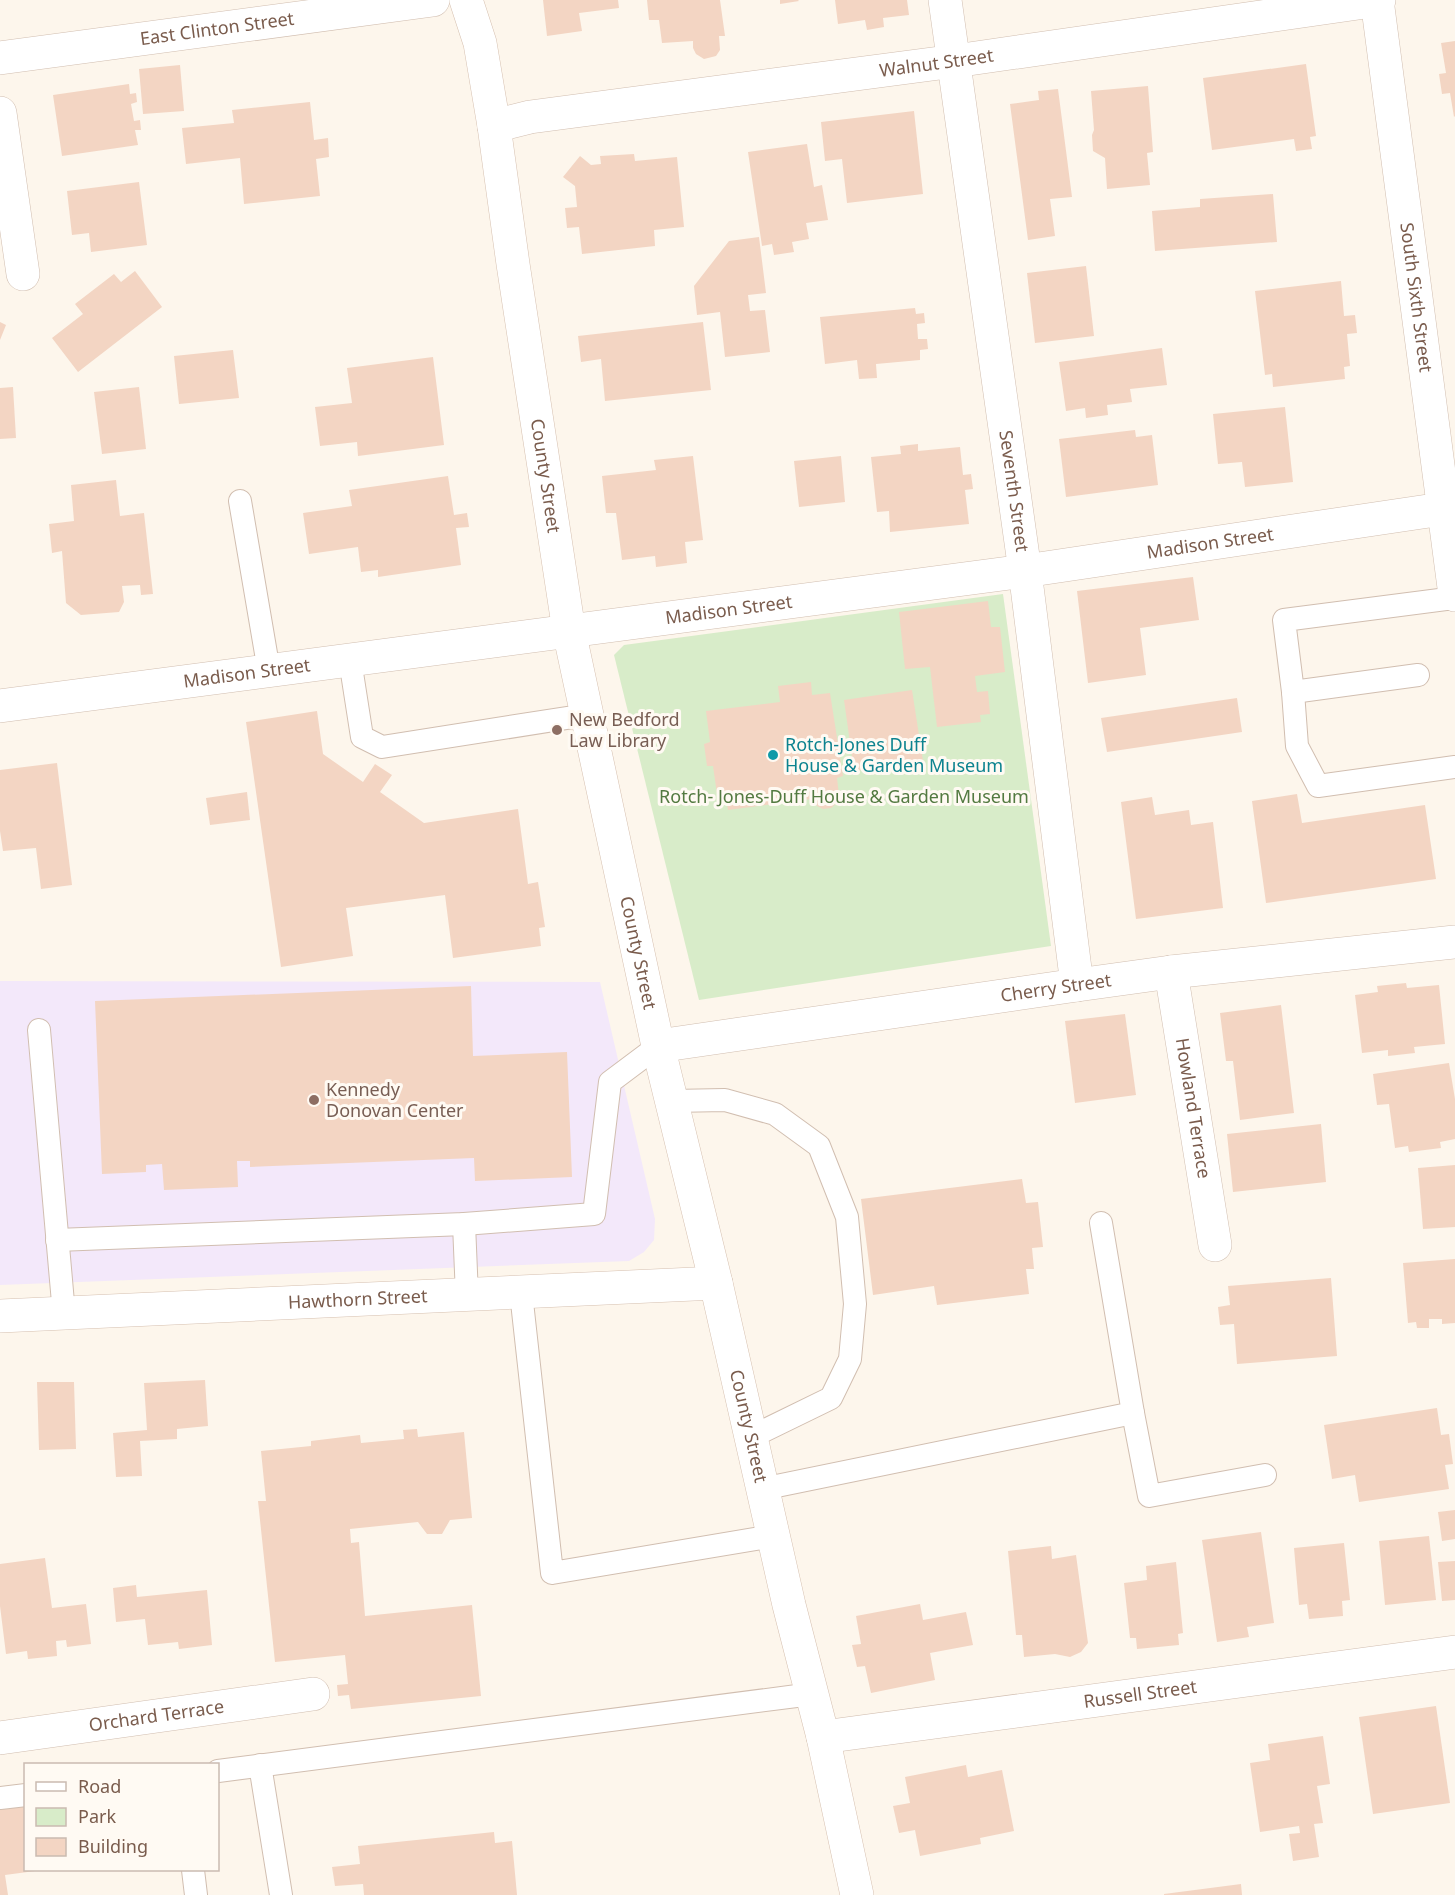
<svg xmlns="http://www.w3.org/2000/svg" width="1455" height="1895" font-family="'Noto Sans',sans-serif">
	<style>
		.education { fill: #f3e8fa }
		.green { fill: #d8ecc9 }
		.building { fill: #f3d5c3 }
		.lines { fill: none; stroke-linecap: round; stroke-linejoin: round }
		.service-casing { stroke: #d1beb0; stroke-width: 24 }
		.minor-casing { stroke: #d1beb0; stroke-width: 34 }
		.tertiary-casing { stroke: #d1beb0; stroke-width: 34 }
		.secondary-casing { stroke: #d6c0b0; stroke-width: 34 }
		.service { stroke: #fff; stroke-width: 22 }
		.minor { stroke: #fff; stroke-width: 33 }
		.tertiary { stroke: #fff; stroke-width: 33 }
		.secondary { stroke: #fff; stroke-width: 33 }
		.education-dot { fill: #8d6e63; stroke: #fffaf3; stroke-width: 2 }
		.culture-dot { fill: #0f9aa8; stroke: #fffaf3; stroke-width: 2 }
		.labels { text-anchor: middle; stroke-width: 6; stroke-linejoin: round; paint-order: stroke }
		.street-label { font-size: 18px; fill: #7a5c4d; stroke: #fffaf3 }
		.education-label { font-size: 18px; fill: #785e54; stroke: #fffaf3; text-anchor: start }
		.culture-label { font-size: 18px; fill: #0d838f; stroke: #fffaf3; text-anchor: start }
		.park-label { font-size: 18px; fill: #537a41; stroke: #fffaf3 }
	</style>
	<rect width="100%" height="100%" fill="#fdf6ec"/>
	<!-- education -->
	<polygon class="education" points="0,981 600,982 655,1219 654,1240 644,1252 629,1261 0,1285"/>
	<!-- green -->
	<polygon class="green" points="1003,594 1051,946 699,1000 614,655 624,645"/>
	<!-- building -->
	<g class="building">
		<polygon points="543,0 618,0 619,8 579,13 582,31 547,36"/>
		<polygon points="647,0 720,0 725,36 719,36 720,50 716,56 704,59 696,54 693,48 693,41 662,43 659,20 649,20"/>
		<polygon points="780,0 798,0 799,1 780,4"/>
		<polygon points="835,0 907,0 909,15 883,18 884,27 867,30 865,20 838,24"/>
		<polygon points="1455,41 1455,116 1454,117 1450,93 1442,94 1439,74 1446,73 1441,43"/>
		<polygon points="1306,64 1316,136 1310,137 1312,149 1296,151 1294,139 1212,150 1203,78"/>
		<polygon points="180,65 184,111 143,114 139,69"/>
		<polygon points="129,84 130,94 136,93 137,102 131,104 134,121 140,120 141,130 135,130 138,145 62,156 53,95"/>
		<polygon points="1148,86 1153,152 1147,153 1150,185 1107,189 1105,158 1093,151 1092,135 1094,130 1091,91"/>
		<polygon points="1058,89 1072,197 1050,199 1055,236 1028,240 1010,104 1039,100 1038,91"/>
		<polygon points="310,102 314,140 328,138 329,157 316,159 320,196 244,204 240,158 186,164 182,128 234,123 232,110"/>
		<polygon points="914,111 923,194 847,203 842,159 825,161 821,122"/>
		<polygon points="807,144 814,187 822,185 828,220 806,223 809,239 792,242 794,252 774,255 772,244 762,246 748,152"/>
		<polygon points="634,154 635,161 677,157 684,227 654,230 655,246 582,254 579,227 567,228 565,208 577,207 575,186 563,177 580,156 591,165 601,164 600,156"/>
		<polygon points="139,182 147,245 91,252 89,233 72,235 67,191"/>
		<polygon points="1273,194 1277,242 1155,251 1152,211 1200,207 1200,199"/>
		<polygon points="759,237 766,293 748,295 750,311 765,310 770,352 725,357 720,312 697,315 694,286 729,241"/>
		<polygon points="1086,266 1094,336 1035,343 1027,273"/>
		<polygon points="135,271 162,307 78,372 52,338 83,314 75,304 114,274 121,282"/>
		<polygon points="1341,281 1344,316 1355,315 1357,333 1347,334 1350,366 1344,367 1345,379 1273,387 1272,374 1265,375 1255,291"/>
		<polygon points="915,308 916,314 924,313 925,323 917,324 918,339 927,339 928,349 920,350 920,360 876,364 877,378 859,379 857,360 825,364 820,317"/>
		<polygon points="0,322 6,325 0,340"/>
		<polygon points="703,322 711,390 605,401 601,359 581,362 578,336"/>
		<polygon points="1162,348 1167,385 1130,389 1132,402 1107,405 1108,415 1086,418 1085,408 1066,411 1059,362"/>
		<polygon points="233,350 239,398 179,404 174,356"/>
		<polygon points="433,357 444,445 358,456 357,442 320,446 315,407 352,403 347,368"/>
		<polygon points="13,387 16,438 0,439 0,388"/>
		<polygon points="139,387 146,449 102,454 94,392"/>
		<polygon points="1285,407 1293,482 1245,487 1242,462 1218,464 1213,414"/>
		<polygon points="1135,430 1136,437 1152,435 1158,485 1066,497 1059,439"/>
		<polygon points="918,444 918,451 960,447 963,475 971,474 973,489 965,490 969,524 890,532 889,511 877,512 871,457 901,454 900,446"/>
		<polygon points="693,456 703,540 685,542 687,563 656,567 655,556 622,560 616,513 606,513 602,476 656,470 654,460"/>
		<polygon points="841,456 845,502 799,507 794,461"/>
		<polygon points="448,476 454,515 467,513 469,527 456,528 461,565 378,577 378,570 361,572 358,547 309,554 303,513 352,506 349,490"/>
		<polygon points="116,480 120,516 144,513 153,594 141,595 140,585 122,586 124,602 119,612 81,615 66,603 62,551 52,553 49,524 74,521 71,485"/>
		<polygon points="1193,577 1199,620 1140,628 1146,675 1088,683 1077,591"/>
		<polygon points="988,601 991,627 1000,627 1005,672 975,676 977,692 988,691 990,714 980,715 981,722 937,727 930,667 905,669 899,612"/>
		<polygon points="811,682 812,695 830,693 843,776 837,778 839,795 837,803 831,808 823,809 817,806 812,799 728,810 725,793 717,794 713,766 707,766 704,744 710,742 706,711 780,702 778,686"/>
		<polygon points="912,690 923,761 854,771 844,700"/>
		<polygon points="1237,698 1242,732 1107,752 1101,718"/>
		<polygon points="317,711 323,754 363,782 375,764 392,775 380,792 424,823 518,809 528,884 538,882 545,927 539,928 541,946 453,958 445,895 346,908 353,956 281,967 246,722"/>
		<polygon points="57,763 72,885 41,889 36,848 3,851 0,831 0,770"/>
		<polygon points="247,792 250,820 210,825 206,798"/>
		<polygon points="1297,794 1302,823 1425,805 1436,879 1266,903 1252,801"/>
		<polygon points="1152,797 1155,815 1189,810 1191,825 1213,822 1223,908 1136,919 1121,802"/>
		<polygon points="1406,983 1407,988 1439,985 1445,1044 1414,1047 1415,1053 1388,1056 1388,1050 1362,1053 1355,995 1378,992 1377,986"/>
		<polygon points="471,986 473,1056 567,1052 572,1177 475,1181 474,1158 250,1167 250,1161 237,1161 238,1187 164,1190 162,1164 146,1165 146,1172 102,1174 95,1001"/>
		<polygon points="1281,1005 1294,1113 1240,1120 1233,1061 1226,1061 1220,1013"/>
		<polygon points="1125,1014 1136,1095 1075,1103 1065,1021"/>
		<polygon points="1449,1063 1455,1099 1455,1139 1440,1142 1441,1148 1409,1152 1408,1146 1395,1148 1389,1104 1377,1105 1373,1074"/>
		<polygon points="1321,1124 1326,1182 1233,1192 1227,1134"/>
		<polygon points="1455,1165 1455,1227 1423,1229 1418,1168"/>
		<polygon points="1022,1179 1026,1203 1038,1202 1043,1247 1032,1248 1034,1269 1026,1269 1029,1294 937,1305 934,1286 873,1295 861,1199"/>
		<polygon points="1455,1259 1455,1323 1442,1324 1442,1319 1429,1319 1429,1328 1417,1328 1416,1322 1408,1323 1403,1263"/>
		<polygon points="1331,1278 1337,1356 1237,1364 1234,1324 1220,1325 1218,1307 1230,1305 1228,1286"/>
		<polygon points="205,1380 208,1426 177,1429 177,1439 140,1441 142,1476 116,1477 113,1433 147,1430 144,1383"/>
		<polygon points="37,1382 74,1382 76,1449 39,1450"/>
		<polygon points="1437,1408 1441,1435 1449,1434 1453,1464 1445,1465 1449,1489 1359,1502 1355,1475 1332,1479 1324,1425"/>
		<polygon points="417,1429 418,1437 464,1432 472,1518 450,1520 442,1534 427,1534 418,1522 350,1529 351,1543 359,1542 365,1616 472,1605 481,1696 351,1709 349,1695 338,1696 337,1685 348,1684 345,1655 275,1662 258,1501 266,1501 261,1451 311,1446 311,1441 360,1435 361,1443 404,1439 403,1430"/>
		<polygon points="1455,1510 1455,1539 1442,1541 1438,1512"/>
		<polygon points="1261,1532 1274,1623 1247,1627 1249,1637 1217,1642 1202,1540"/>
		<polygon points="1429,1536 1436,1600 1385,1605 1379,1541"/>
		<polygon points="1344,1543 1350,1600 1342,1601 1343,1616 1309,1619 1307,1604 1299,1605 1294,1548"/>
		<polygon points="1051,1546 1052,1559 1076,1555 1088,1643 1081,1652 1070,1657 1055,1654 1024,1657 1022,1635 1016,1635 1008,1551"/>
		<polygon points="45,1558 52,1608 86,1604 91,1644 67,1647 66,1640 56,1641 57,1656 28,1659 27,1651 6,1654 0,1606 0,1564"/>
		<polygon points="1455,1561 1455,1600 1442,1601 1438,1562"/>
		<polygon points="1176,1562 1183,1633 1178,1634 1179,1645 1137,1649 1136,1638 1130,1638 1124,1583 1147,1580 1146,1566"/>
		<polygon points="136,1585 137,1597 207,1590 212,1645 179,1649 178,1642 148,1645 145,1619 116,1622 113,1588"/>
		<polygon points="920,1604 923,1620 966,1612 973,1645 930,1653 935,1680 871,1693 865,1666 857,1667 852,1645 861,1644 856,1616"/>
		<polygon points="1436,1706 1450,1803 1373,1814 1359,1717"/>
		<polygon points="1323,1736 1330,1784 1317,1786 1323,1823 1314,1824 1319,1857 1293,1861 1289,1834 1300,1833 1299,1826 1260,1832 1250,1763 1270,1760 1268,1744"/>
		<polygon points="966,1765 968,1777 1002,1770 1014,1831 980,1838 981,1844 920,1856 915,1830 899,1833 893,1806 910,1803 905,1777"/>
		<polygon points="26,1803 26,1870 35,1871 5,1875 8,1895 0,1895 0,1806"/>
		<polygon points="494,1832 495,1843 512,1841 517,1895 364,1895 363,1884 335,1886 332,1867 360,1864 358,1846"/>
		<polygon points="1241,1884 1242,1895 1164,1895 1164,1894"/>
	</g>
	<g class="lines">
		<defs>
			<g id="service">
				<polyline points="240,501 269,671"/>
				<polyline points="1455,598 1284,620 1293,692 1297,746 1318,786 1455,767"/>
				<polyline points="350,660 362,737 382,747 586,715"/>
				<polyline points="1293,692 1418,675"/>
				<polyline points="39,1030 64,1314"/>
				<polyline points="672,1101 725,1100 775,1114 819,1146 847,1217 855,1304 850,1359 831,1398 751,1437"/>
				<polyline points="464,1224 467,1296"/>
				<polyline points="57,1240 464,1224 594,1214 610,1082 658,1046"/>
				<polyline points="521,1293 552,1573 773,1536"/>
				<polyline points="1133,1413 1149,1496 1265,1475"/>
				<polyline points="762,1489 1133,1413 1101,1223"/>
				<polyline points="260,1765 281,1895"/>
				<polyline points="218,1771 812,1694"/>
				<polyline points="0,1798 26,1795"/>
				<polyline points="193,1870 196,1895"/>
			</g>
			<g id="minor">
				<path id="s1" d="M945,0L1025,571L1077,985"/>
				<path id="s2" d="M0,58L433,0"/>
				<polyline points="0,113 23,274"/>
				<path id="s3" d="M494,126L530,117L955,61L1379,0"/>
				<path id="s4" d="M0,706L1025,571L1455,507"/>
				<path id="s5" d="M1171,972L1215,1245"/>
				<path id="s6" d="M658,1046L1077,985L1171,972L1455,942"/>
				<path id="s7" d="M823,1737L1455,1652"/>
				<path id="s8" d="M0,1738L313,1694"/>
			</g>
			<g id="tertiary">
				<path id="s9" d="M1377,0L1455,595"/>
			</g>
			<g id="secondary">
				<path id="s10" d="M466,0L480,43L494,126L513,264L569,631L658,1046L716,1283L789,1605L823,1737L857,1895"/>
				<path id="s11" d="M0,1316L716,1283"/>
			</g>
		</defs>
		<!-- service casing -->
		<use href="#service" class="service-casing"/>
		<!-- minor casing -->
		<use href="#minor" class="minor-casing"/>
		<!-- tertiary casing -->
		<use href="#tertiary" class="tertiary-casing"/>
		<!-- secondary casing -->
		<use href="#secondary" class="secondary-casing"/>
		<!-- service -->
		<use href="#service" class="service"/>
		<!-- minor -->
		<use href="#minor" class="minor"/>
		<!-- tertiary -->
		<use href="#tertiary" class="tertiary"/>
		<!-- secondary -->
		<use href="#secondary" class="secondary"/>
	</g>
	<!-- markers -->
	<g class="education-dot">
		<circle cx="557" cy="730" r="6"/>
		<circle cx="314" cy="1100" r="6"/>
	</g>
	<circle class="culture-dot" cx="773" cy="755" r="6"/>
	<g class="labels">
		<!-- street labels -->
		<g class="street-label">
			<text dy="6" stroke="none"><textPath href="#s2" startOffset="219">East Clinton Street</textPath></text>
			<text dy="6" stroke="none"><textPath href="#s3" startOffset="447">Walnut Street</textPath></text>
			<text dy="6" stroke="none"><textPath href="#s9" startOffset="300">South Sixth Street</textPath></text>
			<text dy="6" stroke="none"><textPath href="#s10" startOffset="483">County Street</textPath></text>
			<text dy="6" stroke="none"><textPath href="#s1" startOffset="496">Seventh Street</textPath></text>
			<text dy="6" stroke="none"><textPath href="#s4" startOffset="1221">Madison Street</textPath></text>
			<text dy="6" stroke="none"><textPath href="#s4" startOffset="735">Madison Street</textPath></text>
			<text dy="6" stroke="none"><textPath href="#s4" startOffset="249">Madison Street</textPath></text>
			<text dy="6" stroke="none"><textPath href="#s10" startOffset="969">County Street</textPath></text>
			<text dy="6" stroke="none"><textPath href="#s6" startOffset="402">Cherry Street</textPath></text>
			<text dy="6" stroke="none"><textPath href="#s5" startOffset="138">Howland Terrace</textPath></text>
			<text dy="6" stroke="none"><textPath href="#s11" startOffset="358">Hawthorn Street</textPath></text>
			<text dy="6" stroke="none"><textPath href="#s10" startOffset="1455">County Street</textPath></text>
			<text dy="6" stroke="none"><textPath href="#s7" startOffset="320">Russell Street</textPath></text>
			<text dy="6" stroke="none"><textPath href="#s8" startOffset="158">Orchard Terrace</textPath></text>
		</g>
		<!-- education labels -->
		<g class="education-label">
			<text x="569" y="726">New Bedford<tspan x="569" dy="21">Law Library</tspan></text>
			<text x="326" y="1096">Kennedy<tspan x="326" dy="21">Donovan Center</tspan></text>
		</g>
		<!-- culture labels -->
		<g class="culture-label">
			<text x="785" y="751">Rotch-Jones Duff<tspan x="785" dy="21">House &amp; Garden Museum</tspan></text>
		</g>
		<!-- park labels -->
		<g class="park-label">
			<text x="844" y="803">Rotch- Jones-Duff House &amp; Garden Museum</text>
		</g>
	</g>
	<!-- legend -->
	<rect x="24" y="1763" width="195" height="108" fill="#fffaf3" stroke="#cabbb1" stroke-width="1.5"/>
	<rect x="36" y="1782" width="30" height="9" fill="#ffffff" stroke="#cabbb1" stroke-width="1.5"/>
	<text x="78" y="1793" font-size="18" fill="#7a5c4d">Road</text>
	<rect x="36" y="1808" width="30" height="18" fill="#d8ecc9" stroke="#cabbb1" stroke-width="1.5"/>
	<text x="78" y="1823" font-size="18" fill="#7a5c4d">Park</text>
	<rect x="36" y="1838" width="30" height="18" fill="#f3d5c3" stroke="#cabbb1" stroke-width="1.5"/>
	<text x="78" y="1853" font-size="18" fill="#7a5c4d">Building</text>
</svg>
